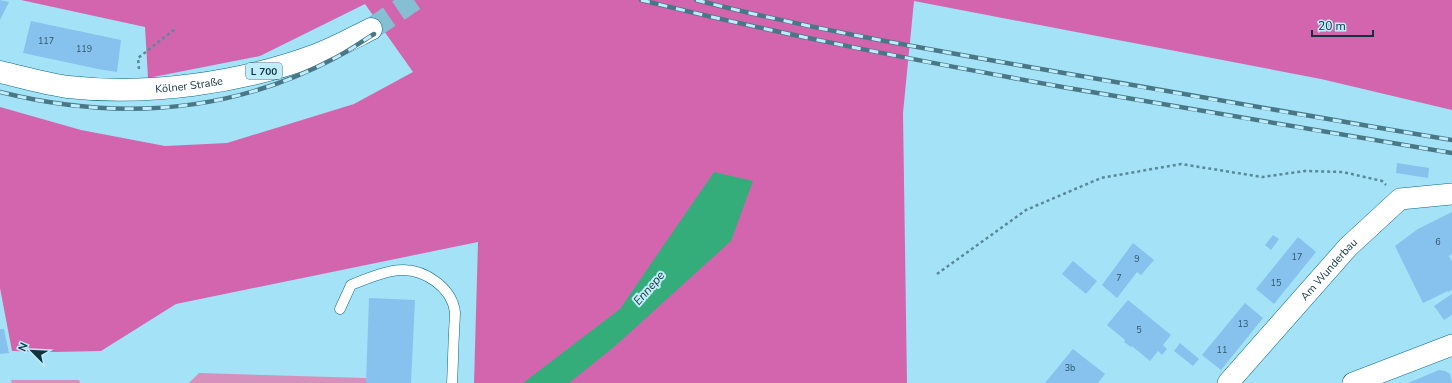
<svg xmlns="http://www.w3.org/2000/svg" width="1452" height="383" font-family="'Nunito Sans',sans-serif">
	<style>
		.green { fill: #d590bc }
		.forest { fill: #d365af }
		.water { fill: #34ad7b }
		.building { fill: #87c1ed }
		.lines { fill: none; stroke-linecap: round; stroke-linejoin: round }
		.primary-tunnel { stroke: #86bfd3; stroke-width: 22; stroke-dasharray: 22 11; stroke-linecap: butt }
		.lane-casing { stroke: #0a6981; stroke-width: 11 }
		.street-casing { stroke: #0a6981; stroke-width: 22 }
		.primary-casing { stroke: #0a6981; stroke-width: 23 }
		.path { stroke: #598999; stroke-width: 2.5; stroke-dasharray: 3 3; stroke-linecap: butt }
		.lane { stroke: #fff; stroke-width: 10 }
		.street { stroke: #fff; stroke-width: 21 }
		.primary { stroke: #fff; stroke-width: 22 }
		.rail-casing { stroke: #4a7786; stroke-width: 4.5 }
		.rail { stroke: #bfedfd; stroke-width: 3; stroke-dasharray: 9; stroke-linecap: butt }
		.labels { text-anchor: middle; stroke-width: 4; stroke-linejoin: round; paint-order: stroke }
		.number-label { font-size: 9px; fill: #2e5669 }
		.shield { fill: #bfedfd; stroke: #446b77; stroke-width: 1 }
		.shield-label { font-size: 10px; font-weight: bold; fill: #10333d }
		.street-label { font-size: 11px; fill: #10333d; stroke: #bfedfd }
		.water-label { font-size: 12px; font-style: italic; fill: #1e372b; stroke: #bfedfd }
	</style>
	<rect width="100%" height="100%" fill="#a4e2f8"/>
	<!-- green -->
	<g class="green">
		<polygon points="199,373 366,378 366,383 189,383"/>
		<polygon points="11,380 79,380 80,383 12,383"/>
	</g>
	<!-- forest -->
	<polygon class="forest" points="21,0 1452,0 1452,110 1321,79 914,1 903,113 907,383 474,383 478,242 176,304 101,351 55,352 12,351 0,288 0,107 81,130 165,146 227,143 354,104 413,72 365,4 260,56 148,78 145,27"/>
	<!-- water -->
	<polygon class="water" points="714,172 753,181 731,241 614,347 569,383 523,383 620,309"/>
	<!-- building -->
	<g class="building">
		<polygon points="0,0 9,2 0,20"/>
		<polygon points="31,21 121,40 117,72 98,69 23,53"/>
		<polygon points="1397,163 1429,168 1428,178 1396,173"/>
		<polygon points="1452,212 1452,254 1449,256 1452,262 1452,290 1448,292 1448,291 1423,303 1395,246 1418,229"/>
		<polygon points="1273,235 1279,239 1271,250 1265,245"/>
		<polygon points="1298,237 1316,252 1274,304 1256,289"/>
		<polygon points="1133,243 1154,260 1141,275 1137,272 1117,298 1102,285"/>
		<polygon points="1073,261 1097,281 1086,294 1062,274"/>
		<polygon points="1452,294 1452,315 1444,320 1434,306"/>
		<polygon points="369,298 415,300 411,383 366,383"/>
		<polygon points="1128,300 1171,335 1163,345 1167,349 1162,355 1158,351 1150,361 1132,346 1131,347 1124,342 1125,340 1107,325"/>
		<polygon points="1245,303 1263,318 1221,370 1202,355"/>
		<polygon points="0,329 4,329 9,353 0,354"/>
		<polygon points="1180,343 1199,359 1193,366 1174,351"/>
		<polygon points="1073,349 1105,374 1098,383 1045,383"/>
		<polygon points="1439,370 1445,371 1450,374 1452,383 1408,383"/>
	</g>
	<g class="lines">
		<!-- primary-tunnel -->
		<polyline class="primary-tunnel" points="371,29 414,0"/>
		<defs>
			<path id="lane" d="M340,309L351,285C363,280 389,270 401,270C425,269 452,288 455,312C455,319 454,327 454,334C453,350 453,367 452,383"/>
			<g id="street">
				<path id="s1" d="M1228,383L1348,247L1400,199L1452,194"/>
				<polyline points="1353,383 1452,345"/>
			</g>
			<g id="primary">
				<path id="s2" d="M0,72C22,77 45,84 68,87C148,96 240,83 316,55C335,48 353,38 371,29"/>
			</g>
		</defs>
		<!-- lane casing -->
		<use href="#lane" class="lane-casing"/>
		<!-- street casing -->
		<use href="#street" class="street-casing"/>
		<!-- primary casing -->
		<use href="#primary" class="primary-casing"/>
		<!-- path -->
		<g class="path">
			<polyline points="139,69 138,58 175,29"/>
			<polyline points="937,274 1026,210 1101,178 1181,164 1262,177 1305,171 1343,172 1382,181 1386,185"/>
		</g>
		<!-- lane -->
		<use href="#lane" class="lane"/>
		<!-- street -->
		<use href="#street" class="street"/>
		<!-- primary -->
		<use href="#primary" class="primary"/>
		<defs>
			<g id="rail">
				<path d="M641,0C782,35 925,62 1068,88C1196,110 1324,132 1452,153"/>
				<path d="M696,0C802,27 910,46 1018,65C1162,91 1307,116 1452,140"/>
				<path d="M0,92C116,121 229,114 335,58C349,51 361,42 374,34"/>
			</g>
		</defs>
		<!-- rail casing -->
		<use href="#rail" class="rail-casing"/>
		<!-- rail -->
		<use href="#rail" class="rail"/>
	</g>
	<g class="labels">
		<!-- number labels -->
		<g class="number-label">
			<text x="46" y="44">117</text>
			<text x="84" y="52">119</text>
			<text x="1438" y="245">6</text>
			<text x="1297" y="260">17</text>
			<text x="1137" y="262">9</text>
			<text x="1119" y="281">7</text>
			<text x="1276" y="286">15</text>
			<text x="1243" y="327">13</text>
			<text x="1139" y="333">5</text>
			<text x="1222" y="353">11</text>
			<text x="1070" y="371">3b</text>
		</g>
		<!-- shield labels -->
		<rect class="shield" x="246" y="63" width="36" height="16" rx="3"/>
		<g class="shield-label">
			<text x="264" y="75">L 700</text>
		</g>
		<!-- street labels -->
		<g class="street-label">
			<text dy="4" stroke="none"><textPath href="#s2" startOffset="191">Kölner Straße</textPath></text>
			<text dy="4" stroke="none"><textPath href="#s1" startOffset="152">Am Wunderbau</textPath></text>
		</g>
		<!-- water labels -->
		<g class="water-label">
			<text transform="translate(649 288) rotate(-49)" y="4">Ennepe</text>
		</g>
	</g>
	<!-- north arrow -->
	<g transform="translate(32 351) rotate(294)" stroke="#bfedfd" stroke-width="3" paint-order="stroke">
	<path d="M0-3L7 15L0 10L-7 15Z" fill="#10333d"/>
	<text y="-6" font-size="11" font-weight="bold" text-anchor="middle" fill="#10333d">N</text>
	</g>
	<!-- scale -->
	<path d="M1312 30v6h61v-6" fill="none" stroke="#10333d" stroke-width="2"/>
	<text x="1318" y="30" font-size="12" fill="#10333d" stroke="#bfedfd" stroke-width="3" paint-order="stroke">20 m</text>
</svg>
